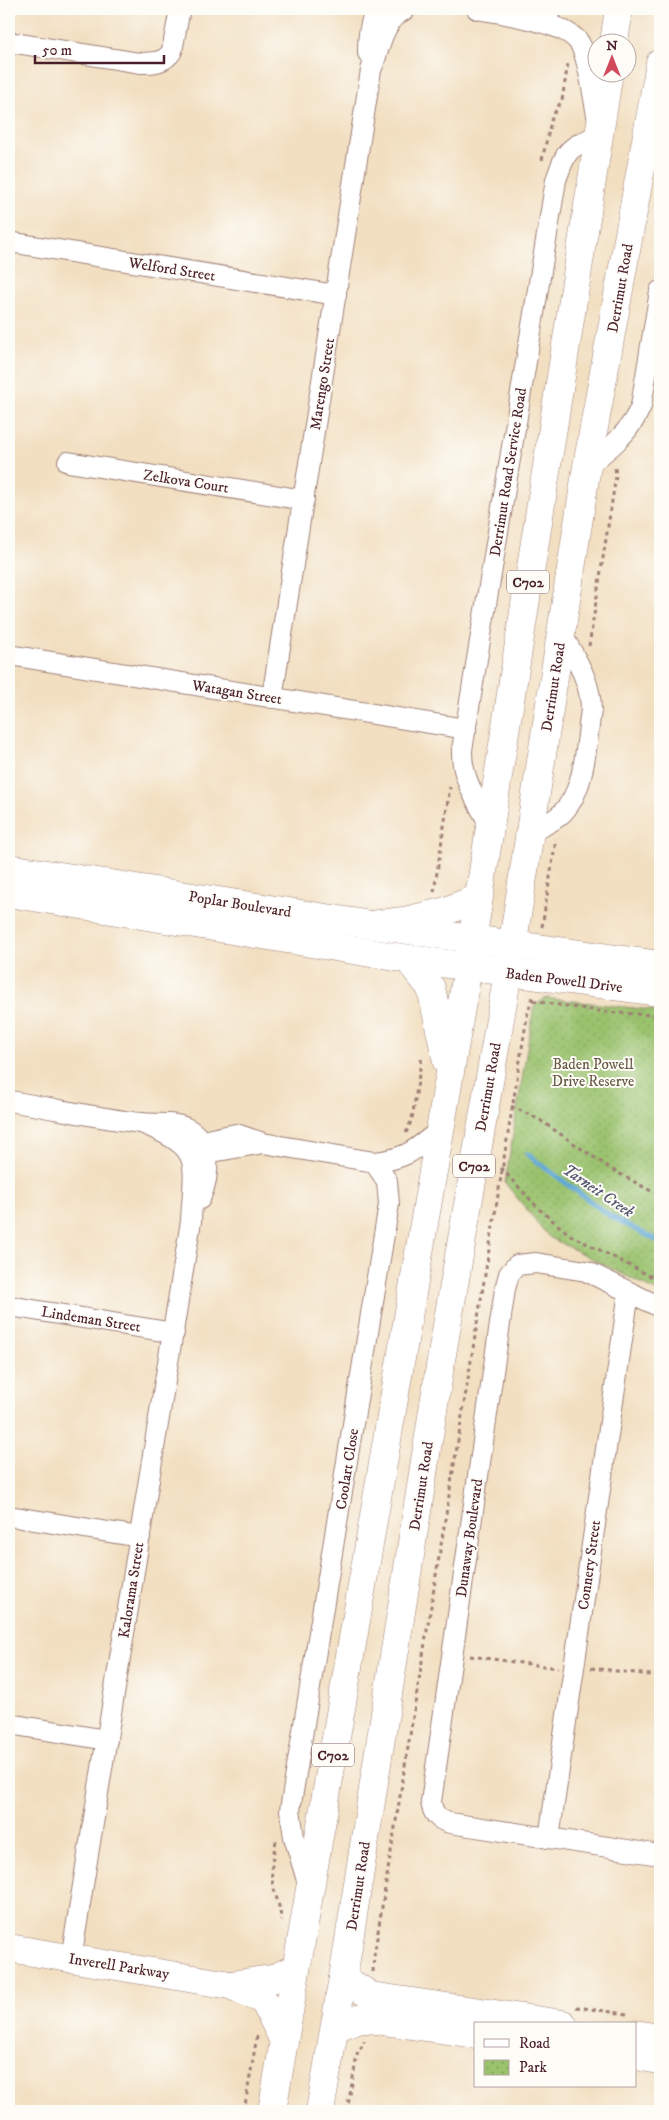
<svg xmlns="http://www.w3.org/2000/svg" width="669" height="2120" font-family="'IM FELL DW Pica',serif">
	<style>
		.park { fill: url(#park-dots); stroke: #72704c }
		.lines { fill: none; stroke-linecap: round; stroke-linejoin: round }
		.stream { stroke: #60a8d7; stroke-width: 5 }
		.street-casing { stroke: #9e7f76; stroke-width: 22 }
		.secondary-casing { stroke: #9e7f76; stroke-width: 29 }
		.highway-casing { stroke: #9e7f76; stroke-width: 29 }
		.path { stroke: #9e7f76; stroke-width: 3; stroke-dasharray: 4 4; stroke-linecap: butt }
		.street { stroke: #fff; stroke-width: 20 }
		.secondary { stroke: #fff; stroke-width: 28 }
		.highway { stroke: #fff; stroke-width: 28 }
		.labels { text-anchor: middle; stroke-width: 4; stroke-linejoin: round; paint-order: stroke }
		.shield { fill: #fdfcf7; stroke: #806168; stroke-width: 1 }
		.shield-label { font-size: 14px; font-weight: bold; fill: #4a1f2b }
		.street-label { font-size: 15px; fill: #4a1f2b; stroke: #fdfcf7 }
		.park-label { font-size: 15px; fill: #665842; stroke: #fdfcf7 }
		.water-label { font-size: 16px; font-style: italic; fill: #535670; stroke: #fdfcf7 }
	</style>
	<defs>
		<pattern id="park-dots" width="8" height="8" patternUnits="userSpaceOnUse" patternTransform="scale(1.25)"><rect width="8" height="8" fill="#9ac26d"/><path d="M2 2h.1M6 6h.1" fill="none" stroke="#86a65f" stroke-width="1.8" stroke-linecap="round"/></pattern>
	</defs>
	<rect width="100%" height="100%" fill="#fdfcf7"/>
	<filter id="ink" filterUnits="userSpaceOnUse"><feTurbulence type="fractalNoise" baseFrequency=".02" numOctaves="2"/><feDisplacementMap in="SourceGraphic" scale="10" xChannelSelector="R" yChannelSelector="G"/><feConvolveMatrix kernelMatrix="1 2 1 2 8 2 1 2 1" color-interpolation-filters="sRGB"/></filter>
	<filter id="wash" filterUnits="userSpaceOnUse"><feTurbulence type="fractalNoise" baseFrequency=".0096" numOctaves="4" result="noise"/><feDisplacementMap in="SourceGraphic" scale="20" xChannelSelector="R" yChannelSelector="G"/><feGaussianBlur stdDeviation="1.12" result="paint"/><feColorMatrix in="noise" values="0 0 0 0 0 0 0 0 0 0 0 0 0 0 0 0 0 1.4 0 .05"/><feComposite in="paint" operator="in"/></filter>
	<g filter="url(#wash)">
		<rect width="100%" height="100%" fill="#f2dfc1"/>
		<!-- park -->
		<polygon class="park" points="546,998 660,1011 660,1293 549,1237 505,1183 534,1006"/>
		<g class="lines">
			<!-- stream -->
			<polyline class="stream" points="527,1154 610,1216 660,1242"/>
		</g>
	</g>
	<g filter="url(#ink)">
		<g class="lines">
			<defs>
				<g id="street">
					<path d="M477,9C501,13 568,22 580,44C590,62 593,99 598,119"/>
					<polyline points="520,15 552,9"/>
					<path d="M9,42L140,63C152,63 165,63 172,51L180,9"/>
					<path d="M368,53C368,38 369,21 378,9"/>
					<polyline points="646,142 660,161"/>
					<polyline points="9,242 336,295"/>
					<polyline points="68,462 304,500"/>
					<path d="M587,466C610,448 630,433 641,406L660,291"/>
					<polyline points="9,655 466,729"/>
					<path d="M272,698L371,70C381,47 381,22 406,9"/>
					<path d="M490,825C477,801 461,778 462,750L556,180C567,148 568,148 599,135"/>
					<path d="M529,833C539,828 551,823 560,815C586,792 586,743 591,710C591,680 575,658 561,633"/>
					<path d="M9,1101C53,1108 97,1118 141,1123C157,1125 176,1121 190,1130C214,1146 209,1177 200,1199"/>
					<path d="M192,1152L211,1139L236,1134L263,1143L374,1162C407,1159 416,1149 440,1130"/>
					<polyline points="193,1153 212,1152 258,1144"/>
					<polyline points="9,1306 174,1333"/>
					<path d="M660,1307L586,1271L536,1263L517,1265L509,1274L505,1289L431,1802C433,1815 439,1820 450,1823L660,1855"/>
					<polyline points="9,1516 140,1537"/>
					<polyline points="9,1724 107,1740"/>
					<polyline points="549,1838 629,1292"/>
					<polyline points="309,1887 294,1837 290,1810 389,1204 387,1181 374,1162"/>
					<path d="M71,1959L191,1221C194,1160 205,1148 141,1123"/>
				</g>
				<g id="secondary">
					<polyline points="9,868 371,925 660,965"/>
					<polyline points="9,893 395,957 660,992"/>
					<polyline points="9,1948 230,1985 259,1998 265,2003 284,2041"/>
					<polyline points="343,1978 371,1996 563,2024"/>
					<polyline points="230,1985 272,1979 296,1968"/>
					<polyline points="335,2028 357,2019 368,2019 475,2034"/>
					<polyline points="635,2034 660,2038"/>
					<polyline points="635,2056 660,2060"/>
				</g>
				<g id="highway">
					<polyline points="614,42 619,9"/>
					<polyline points="371,925 404,921 446,911 478,898"/>
					<polyline points="408,959 431,988 447,1062"/>
					<polyline points="272,2111 468,967 609,72"/>
					<polyline points="320,2111 343,1978 441,1360 508,973 587,466 660,63"/>
				</g>
			</defs>
			<!-- street casing -->
			<use href="#street" class="street-casing"/>
			<!-- secondary casing -->
			<use href="#secondary" class="secondary-casing"/>
			<!-- highway casing -->
			<use href="#highway" class="highway-casing"/>
			<!-- path -->
			<g class="path">
				<polyline points="542,160 552,117 562,100 568,63"/>
				<polyline points="589,646 616,476 615,467"/>
				<polyline points="434,892 450,787"/>
				<polyline points="542,927 556,840"/>
				<polyline points="533,1001 605,1012 654,1015"/>
				<polyline points="511,1106 540,1120 611,1169 660,1196"/>
				<polyline points="406,1133 412,1119 422,1056"/>
				<polyline points="501,1168 540,1210 570,1235 660,1281"/>
				<polyline points="470,1656 558,1668"/>
				<polyline points="591,1668 660,1676"/>
				<path d="M276,1841C273,1856 270,1871 273,1885C276,1898 281,1908 281,1921"/>
				<polyline points="373,1972 374,1956 528,1011 533,997"/>
				<polyline points="576,2007 627,2014"/>
				<polyline points="244,2111 257,2036"/>
				<polyline points="347,2111 358,2050 363,2046 364,2041"/>
			</g>
			<!-- street -->
			<use href="#street" class="street"/>
			<!-- secondary -->
			<use href="#secondary" class="secondary"/>
			<!-- highway -->
			<use href="#highway" class="highway"/>
		</g>
	</g>
	<g class="labels">
		<!-- shield labels -->
		<g class="shield">
			<rect x="507" y="570.5" width="42" height="23" rx="4"/>
			<rect x="453" y="1154.5" width="42" height="23" rx="4"/>
			<rect x="312" y="1743.5" width="42" height="23" rx="4"/>
		</g>
		<g class="shield-label">
			<text x="528" y="587">C702</text>
			<text x="474" y="1171">C702</text>
			<text x="333" y="1760">C702</text>
		</g>
		<!-- street labels -->
		<g class="street-label">
			<text transform="translate(172 269) rotate(9)" y="5">Welford Street</text>
			<text transform="translate(620 288) rotate(-80)" y="5">Derrimut Road</text>
			<text transform="translate(322 384) rotate(-81)" y="5">Marengo Street</text>
			<text transform="translate(508 472) rotate(-81)" y="5">Derrimut Road Service Road</text>
			<text transform="translate(186 481) rotate(9)" y="5">Zelkova Court</text>
			<text transform="translate(553 687) rotate(-81)" y="5">Derrimut Road</text>
			<text transform="translate(237 692) rotate(9)" y="5">Watagan Street</text>
			<text transform="translate(240 904) rotate(9)" y="5">Poplar Boulevard</text>
			<text transform="translate(564 980) rotate(7)" y="5">Baden Powell Drive</text>
			<text transform="translate(488 1087) rotate(-80)" y="5">Derrimut Road</text>
			<text transform="translate(91 1319) rotate(9)" y="5">Lindeman Street</text>
			<text transform="translate(347 1469) rotate(-81)" y="5">Coolart Close</text>
			<text transform="translate(421 1486) rotate(-81)" y="5">Derrimut Road</text>
			<text transform="translate(469 1538) rotate(-82)" y="5">Dunaway Boulevard</text>
			<text transform="translate(589 1565) rotate(-82)" y="5">Connery Street</text>
			<text transform="translate(131 1590) rotate(-81)" y="5">Kalorama Street</text>
			<text transform="translate(358 1886) rotate(-81)" y="5">Derrimut Road</text>
			<text transform="translate(119 1966) rotate(9)" y="5">Inverell Parkway</text>
		</g>
		<!-- park labels -->
		<g class="park-label">
			<text x="593" y="1069">Baden Powell<tspan x="593" dy="17">Drive Reserve</tspan></text>
		</g>
		<!-- water labels -->
		<g class="water-label">
			<text transform="translate(599 1190) rotate(34)" y="6">Tarneit Creek</text>
		</g>
	</g>
	<!-- margin -->
	<rect width="669" height="2120" fill="none" stroke="#fdfcf7" stroke-width="30"/>
	<!-- legend -->
	<rect x="474" y="2022" width="162" height="65" fill="#fdfcf7" stroke="#b5a4a5"/>
	<rect x="484" y="2039" width="25" height="8" fill="#ffffff" stroke="#b5a4a5"/>
	<text x="519" y="2048" font-size="15" fill="#4a1f2b">Road</text>
	<rect x="484" y="2060" width="25" height="15" fill="url(#park-dots)" stroke="#b5a4a5"/>
	<text x="519" y="2072" font-size="15" fill="#4a1f2b">Park</text>
	<!-- north arrow -->
	<g transform="translate(612 58)"><circle r="24" fill="#fdfcf7" stroke="#b5a4a5"/>
	<path d="M0-4L9 19L0 12L-9 19Z" fill="#d1495b"/>
	<text y="-8" font-size="14" font-weight="bold" text-anchor="middle" fill="#4a1f2b">N</text>
	</g>
	<!-- scale -->
	<path d="M35 55v8h129v-8" fill="none" stroke="#4a1f2b" stroke-width="2.5"/>
	<text x="42" y="55" font-size="15" fill="#4a1f2b" stroke="#fdfcf7" stroke-width="4" paint-order="stroke">50 m</text>
</svg>
